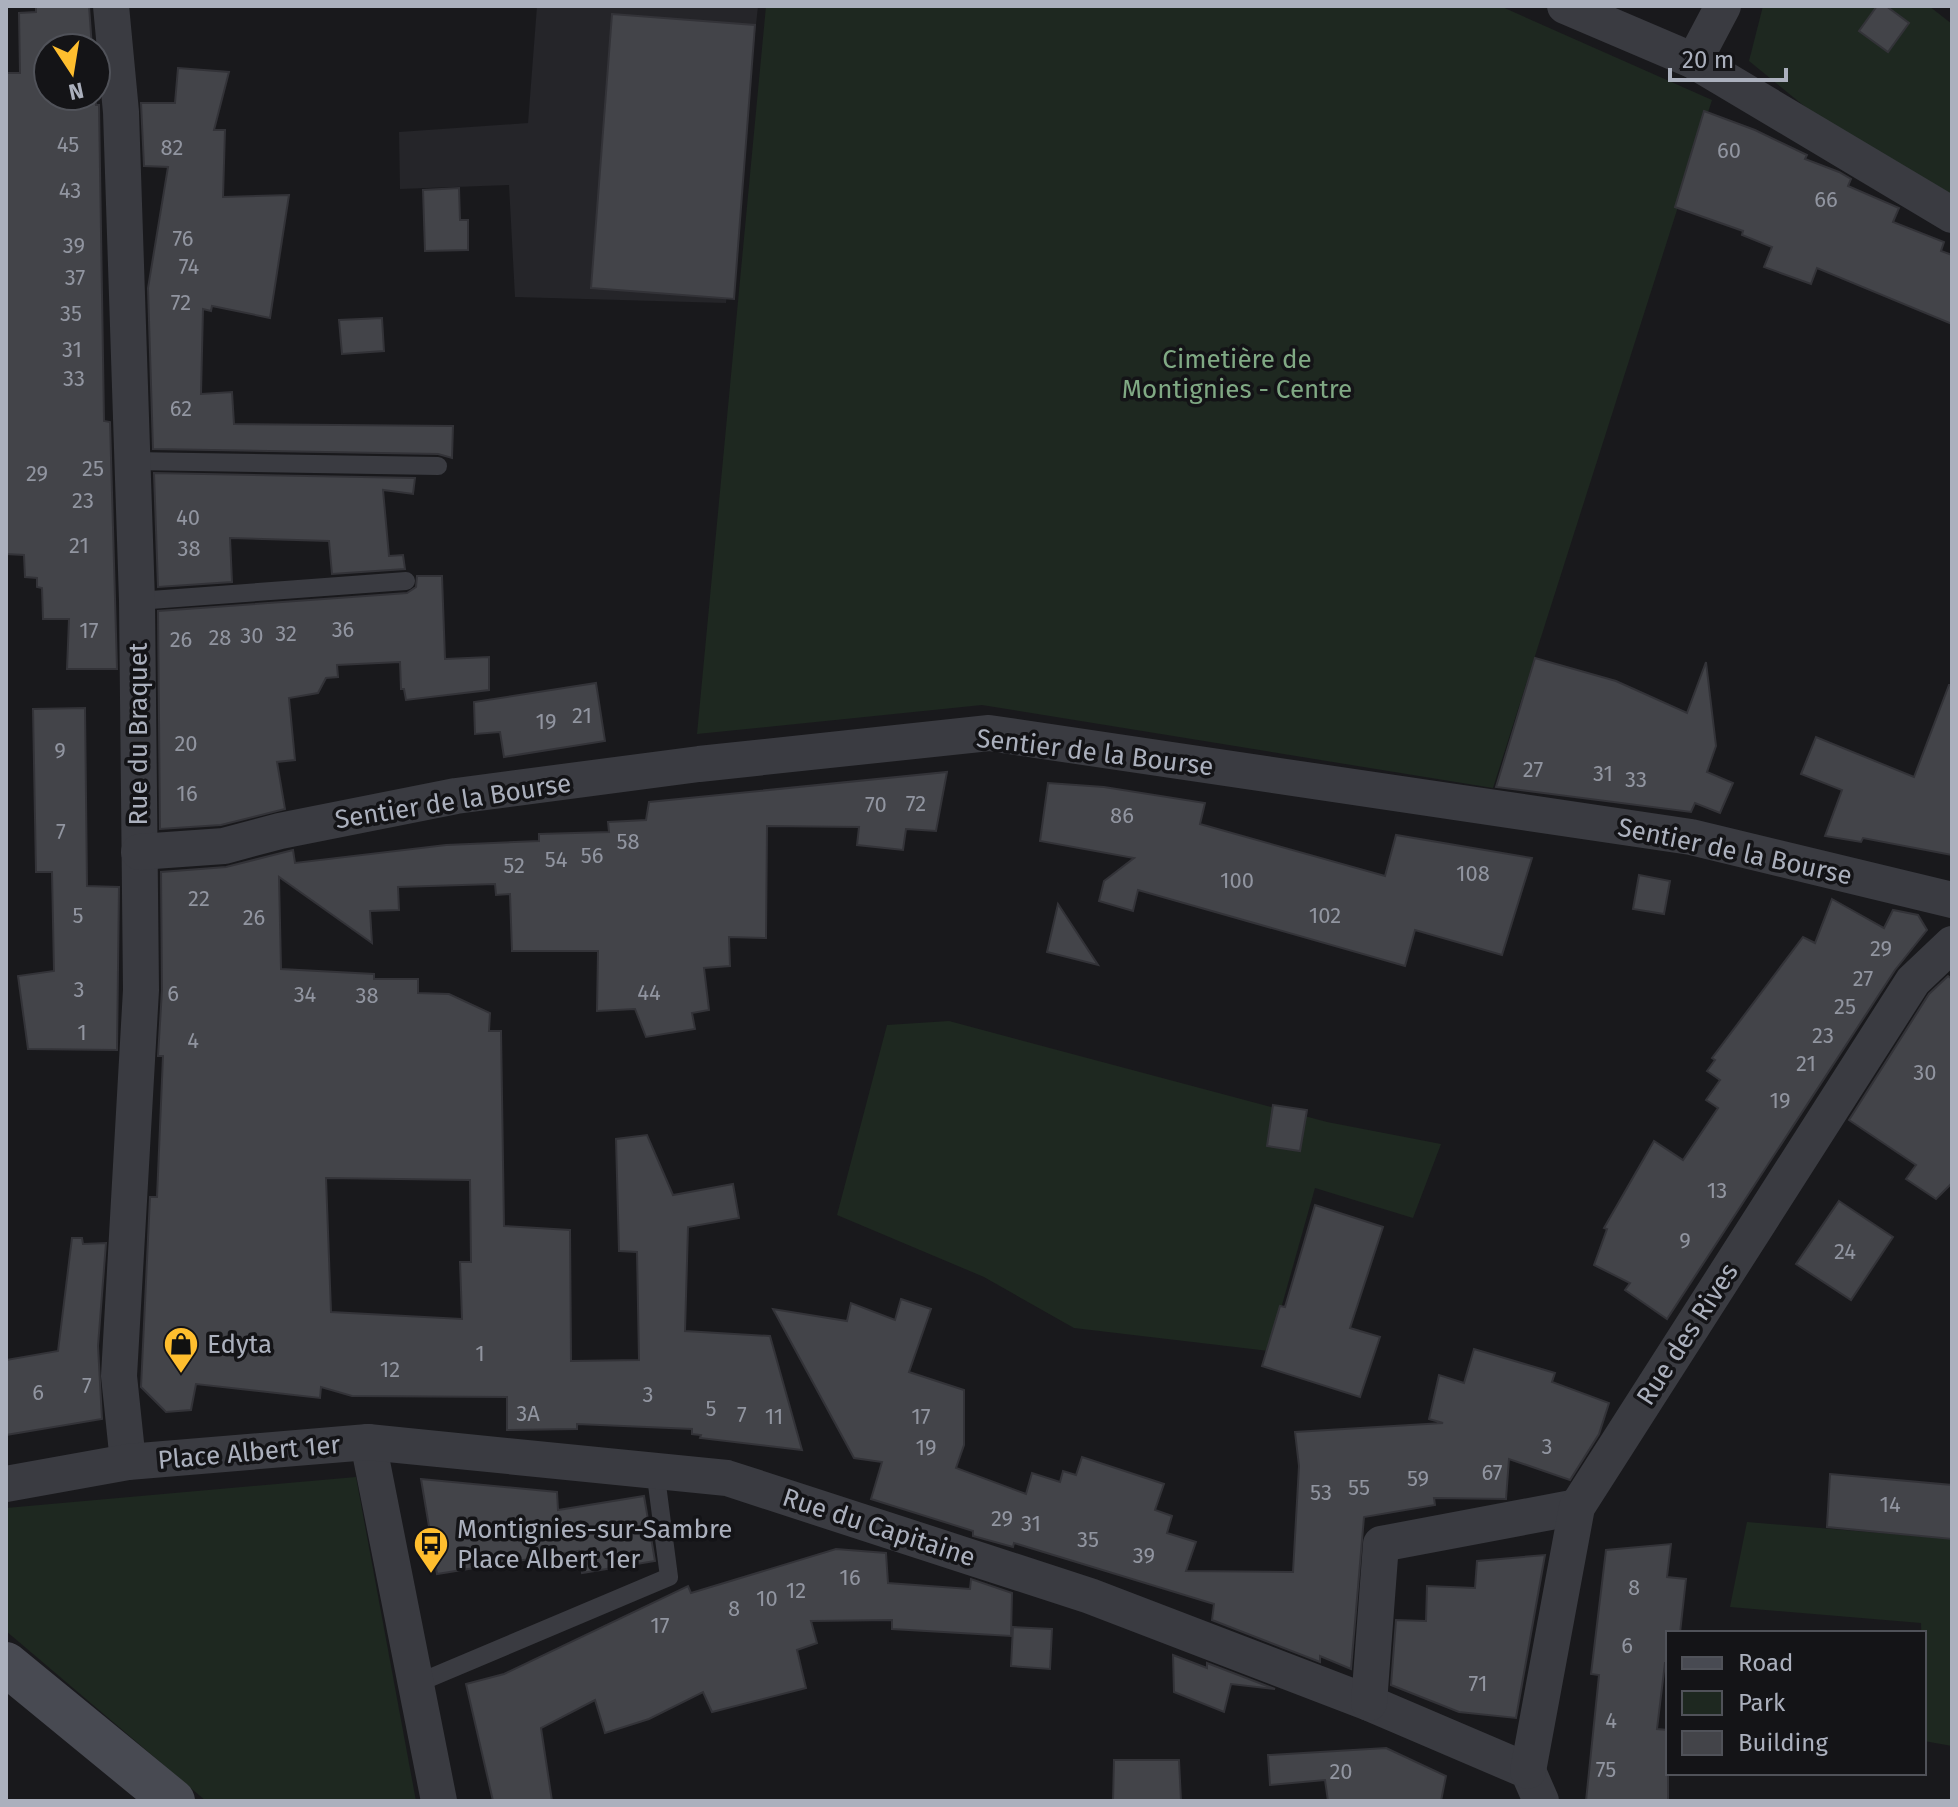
<svg xmlns="http://www.w3.org/2000/svg" width="1958" height="1807" font-family="'Fira Sans',sans-serif">
	<style>
		.built { fill: #252529 }
		.green { fill: #1e2820 }
		.building { fill: #434449; stroke: #333338; stroke-width: 2; fill-rule: evenodd }
		.lines { fill: none; stroke-linecap: round; stroke-linejoin: round }
		.service { stroke: #3a3b41; stroke-width: 18 }
		.minor { stroke: #3a3b41; stroke-width: 36 }
		.secondary { stroke: #484a52; stroke-width: 44 }
		.labels { text-anchor: middle; stroke-width: 7; stroke-linejoin: round; paint-order: stroke }
		.number-label { font-size: 22px; fill: #9195a0 }
		.park-label { font-size: 26px; fill: #80a984; stroke: #141417 }
		.street-label { font-size: 26px; fill: #abb0bd; stroke: #141417 }
		.poi-label { font-size: 26px; fill: #abb0bd; stroke: #141417; text-anchor: start }
	</style>
	<rect width="100%" height="100%" fill="#19191c"/>
	<!-- built -->
	<polygon class="built" points="537,6 758,6 726,303 515,297 509,185 400,189 399,132 528,123"/>
	<!-- green -->
	<g class="green">
		<polygon points="766,6 1500,6 1712,100 1493,788 982,705 697,734"/>
		<polygon points="1763,6 1929,6 1952,24 1952,207 1901,185 1749,61"/>
		<polygon points="949,1021 1327,1122 1441,1144 1413,1218 1315,1188 1269,1351 1074,1328 984,1277 837,1215 887,1025"/>
		<polygon points="356,1477 416,1801 206,1801 6,1631 6,1508"/>
		<polygon points="1747,1522 1952,1539 1952,1746 1924,1741 1921,1623 1730,1607"/>
	</g>
	<!-- building -->
	<g class="building">
		<polygon points="36,6 89,6 92,48 48,48 48,96 95,96 96,105 99,105 104,421 110,422 117,669 67,669 69,619 43,619 42,588 37,587 37,578 25,577 24,555 6,554 6,73 20,73 19,13 36,12"/>
		<polygon points="1877,6 1886,6 1909,23 1888,52 1859,31"/>
		<polygon points="612,14 755,25 734,299 591,288"/>
		<polygon points="178,68 229,72 214,130 225,130 223,197 289,195 270,318 212,306 211,311 203,309 201,394 232,392 234,424 453,426 452,458 438,454 153,449 148,288 168,167 144,166 141,103 175,103"/>
		<polygon points="1704,111 1755,130 1807,155 1805,159 1839,172 1851,179 1848,186 1899,208 1893,222 1944,242 1941,251 1952,255 1952,324 1817,268 1811,284 1764,267 1772,247 1742,235 1743,231 1675,207"/>
		<polygon points="459,188 460,220 468,220 468,250 425,251 423,190"/>
		<polygon points="382,318 384,351 342,354 339,320"/>
		<polygon points="154,473 415,478 413,494 383,490 389,556 403,555 405,569 332,574 329,541 230,538 232,582 158,587"/>
		<polygon points="417,576 442,576 445,659 489,657 489,690 406,700 404,689 401,689 400,662 337,665 338,677 326,678 318,693 289,698 295,760 277,762 285,809 221,825 160,829 158,611 407,593 416,587"/>
		<polygon points="1535,658 1616,681 1687,713 1706,662 1716,746 1707,772 1733,783 1720,813 1695,803 1691,812 1496,787"/>
		<polygon points="596,683 605,741 504,757 500,732 475,734 474,702"/>
		<polygon points="1949,685 1952,685 1952,855 1863,838 1861,842 1825,836 1842,790 1801,774 1816,737 1914,777"/>
		<polygon points="85,708 87,886 119,887 117,1050 28,1049 18,976 54,971 52,872 36,872 33,709"/>
		<path d="M947,772L936,831L906,829L903,850L857,845L859,827L767,826L766,938L729,937L730,966L704,968L709,1010L692,1013L695,1029L646,1037L635,1009L597,1011L598,951H512L510,894L496,895L495,884L398,887L399,910L370,911L372,943L279,877L281,969L374,974V979H418V993L449,994L490,1013L489,1031H501L504,1226L570,1230L571,1361L639,1360L637,1252L619,1251L616,1139L647,1135L673,1195L733,1184L739,1218L688,1227L685,1331L770,1336L802,1450L700,1438L701,1435L692,1434V1429L577,1424V1429L507,1430V1397L352,1396L321,1387L320,1398L196,1384L191,1410L166,1412L141,1387L150,1197H157L163,1056H158L162,990L161,872L226,867L293,850L295,863L446,845L539,841V834L609,832L608,822L646,820L649,802ZM326,1178L470,1180L471,1262H460L462,1319L331,1312Z"/>
		<polygon points="1048,783 1104,787 1205,803 1200,824 1385,876 1396,835 1532,858 1502,955 1415,930 1405,966 1138,890 1133,911 1099,901 1104,881 1134,858 1040,841"/>
		<polygon points="1639,875 1670,881 1664,914 1633,909"/>
		<polygon points="1832,899 1884,928 1893,910 1918,915 1927,930 1895,970 1667,1319 1625,1290 1630,1283 1594,1265 1607,1229 1604,1228 1654,1141 1683,1160 1718,1108 1706,1100 1720,1080 1707,1071 1715,1060 1712,1058 1803,937 1815,943"/>
		<polygon points="1058,904 1098,965 1047,952"/>
		<polygon points="1948,976 1952,979 1952,1183 1936,1199 1906,1179 1916,1165 1849,1120 1929,994"/>
		<polygon points="1273,1105 1307,1110 1300,1151 1267,1146"/>
		<polygon points="1839,1201 1893,1237 1851,1300 1796,1264"/>
		<polygon points="1315,1205 1383,1227 1350,1328 1380,1337 1360,1397 1262,1366 1280,1306 1285,1307"/>
		<polygon points="72,1238 82,1238 83,1244 106,1243 98,1346 102,1419 6,1435 6,1360 58,1351"/>
		<polygon points="901,1299 931,1309 909,1372 964,1390 964,1445 956,1468 1026,1494 1032,1473 1060,1482 1063,1471 1076,1475 1082,1457 1164,1484 1155,1510 1172,1516 1167,1533 1196,1542 1186,1571 1293,1572 1299,1466 1295,1432 1443,1423 1429,1419 1439,1375 1464,1383 1474,1349 1555,1373 1552,1382 1609,1403 1599,1434 1570,1480 1509,1459 1506,1499 1434,1498 1435,1505 1364,1517 1351,1669 1320,1656 1320,1662 1212,1620 1214,1604 1014,1543 1013,1547 973,1536 973,1531 871,1499 882,1462 854,1458 773,1309 847,1321 851,1303 895,1320"/>
		<polygon points="1830,1474 1952,1485 1952,1539 1827,1527"/>
		<polygon points="421,1479 557,1492 558,1510 644,1496 655,1561 582,1573 579,1551 437,1574"/>
		<polygon points="1671,1544 1667,1577 1686,1579 1680,1633 1668,1633 1668,1663 1665,1663 1657,1729 1668,1730 1668,1801 1586,1801 1599,1675 1591,1674 1606,1550"/>
		<polygon points="836,1549 886,1553 888,1583 970,1589 971,1579 1012,1593 1011,1636 892,1629 892,1620 811,1621 817,1643 797,1650 806,1688 712,1712 703,1692 649,1719 605,1733 595,1700 541,1728 552,1801 493,1801 466,1684 504,1674 688,1586 691,1593"/>
		<polygon points="1545,1555 1516,1718 1459,1712 1391,1685 1396,1620 1426,1621 1427,1586 1475,1588 1477,1561"/>
		<polygon points="1013,1627 1052,1629 1050,1669 1011,1666"/>
		<polygon points="1173,1655 1207,1668 1207,1663 1275,1689 1231,1684 1224,1712 1174,1692"/>
		<polygon points="1386,1748 1446,1776 1441,1801 1328,1801 1325,1780 1270,1785 1268,1755"/>
		<polygon points="1114,1760 1179,1760 1181,1801 1113,1801"/>
	</g>
	<g class="lines">
		<!-- service -->
		<g class="service">
			<polyline points="131,461 438,466"/>
			<polyline points="137,601 406,581"/>
			<polyline points="418,1683 669,1577 655,1469"/>
		</g>
		<!-- minor -->
		<g class="minor">
			<polyline points="111,6 121,112 137,601 141,990 119,1376 128,1462"/>
			<polyline points="1565,6 1694,61 1952,215"/>
			<polyline points="1694,61 1723,6"/>
			<polyline points="139,852 224,846 280,831 456,796 699,764 989,733 1691,837 1952,900"/>
			<polyline points="368,1442 439,1801"/>
			<polyline points="6,1484 128,1462 368,1442 727,1478 1090,1596 1369,1703 1528,1771 1541,1801"/>
			<polyline points="1369,1703 1381,1544 1577,1507"/>
			<polyline points="1528,1771 1577,1507 1913,981 1952,944"/>
		</g>
		<!-- secondary -->
		<polyline class="secondary" points="6,1664 173,1801"/>
	</g>
	<!-- icons -->
	<defs>
		<symbol id="shop-pin" viewBox="-11 -11 22 30"><path d="M0 17L-7.5 6A9.5 9.5 0 1 1 7.5 6Z" fill="#ffbe2e" stroke="#141417"/><path d="M-5-2.5h2.3a2.7 3.5 0 0 1 5.4 0H5L5.5 6h-11ZM-1.5-2.5h3a1.5 2.3 0 0 0-3 0Z" fill="#111"/></symbol>
		<symbol id="bus-pin" viewBox="-11 -11 22 30"><path d="M0 17L-7.5 6A9.5 9.5 0 1 1 7.5 6Z" fill="#ffbe2e" stroke="#141417"/><path d="M-5-6H5V4H4V6H2V4H-2V6H-4V4H-5ZM-3.5-4V0h7V-4ZM-3.5 1.2v1.5H-2V1.2ZM2 1.2v1.5H3.5V1.2Z" fill="#111"/></symbol>
	</defs>
	<g fill-rule="evenodd">
		<use href="#shop-pin" x="161" y="1324" width="40" height="54"/>
		<use href="#bus-pin" x="411" y="1524" width="40" height="54"/>
	</g>
	<g class="labels">
		<!-- number labels -->
		<g class="number-label">
			<text x="68" y="152">45</text>
			<text x="172" y="155">82</text>
			<text x="1729" y="158">60</text>
			<text x="70" y="198">43</text>
			<text x="1826" y="207">66</text>
			<text x="183" y="246">76</text>
			<text x="74" y="253">39</text>
			<text x="189" y="274">74</text>
			<text x="75" y="285">37</text>
			<text x="181" y="310">72</text>
			<text x="71" y="321">35</text>
			<text x="72" y="357">31</text>
			<text x="74" y="386">33</text>
			<text x="181" y="416">62</text>
			<text x="93" y="476">25</text>
			<text x="37" y="481">29</text>
			<text x="83" y="508">23</text>
			<text x="188" y="525">40</text>
			<text x="79" y="553">21</text>
			<text x="189" y="556">38</text>
			<text x="343" y="637">36</text>
			<text x="89" y="638">17</text>
			<text x="286" y="641">32</text>
			<text x="252" y="643">30</text>
			<text x="220" y="645">28</text>
			<text x="181" y="647">26</text>
			<text x="582" y="723">21</text>
			<text x="546" y="729">19</text>
			<text x="186" y="751">20</text>
			<text x="60" y="758">9</text>
			<text x="1533" y="777">27</text>
			<text x="1603" y="781">31</text>
			<text x="1636" y="787">33</text>
			<text x="187" y="801">16</text>
			<text x="916" y="811">72</text>
			<text x="876" y="812">70</text>
			<text x="1122" y="823">86</text>
			<text x="61" y="839">7</text>
			<text x="628" y="849">58</text>
			<text x="592" y="863">56</text>
			<text x="556" y="867">54</text>
			<text x="514" y="873">52</text>
			<text x="1473" y="881">108</text>
			<text x="1237" y="888">100</text>
			<text x="199" y="906">22</text>
			<text x="78" y="923">5</text>
			<text x="1325" y="923">102</text>
			<text x="254" y="925">26</text>
			<text x="1881" y="956">29</text>
			<text x="1863" y="986">27</text>
			<text x="79" y="997">3</text>
			<text x="649" y="1000">44</text>
			<text x="173" y="1001">6</text>
			<text x="305" y="1002">34</text>
			<text x="367" y="1003">38</text>
			<text x="1845" y="1014">25</text>
			<text x="82" y="1040">1</text>
			<text x="1823" y="1043">23</text>
			<text x="193" y="1048">4</text>
			<text x="1806" y="1071">21</text>
			<text x="1925" y="1080">30</text>
			<text x="1780" y="1108">19</text>
			<text x="1717" y="1198">13</text>
			<text x="1685" y="1248">9</text>
			<text x="1845" y="1259">24</text>
			<text x="480" y="1361">1</text>
			<text x="390" y="1377">12</text>
			<text x="87" y="1393">7</text>
			<text x="38" y="1400">6</text>
			<text x="648" y="1402">3</text>
			<text x="711" y="1416">5</text>
			<text x="528" y="1421">3A</text>
			<text x="742" y="1422">7</text>
			<text x="774" y="1424">11</text>
			<text x="921" y="1424">17</text>
			<text x="1547" y="1454">3</text>
			<text x="926" y="1455">19</text>
			<text x="1492" y="1480">67</text>
			<text x="1418" y="1486">59</text>
			<text x="1359" y="1495">55</text>
			<text x="1321" y="1500">53</text>
			<text x="1890" y="1512">14</text>
			<text x="1002" y="1526">29</text>
			<text x="1031" y="1531">31</text>
			<text x="1088" y="1547">35</text>
			<text x="1144" y="1563">39</text>
			<text x="850" y="1585">16</text>
			<text x="1634" y="1595">8</text>
			<text x="796" y="1598">12</text>
			<text x="767" y="1606">10</text>
			<text x="734" y="1616">8</text>
			<text x="660" y="1633">17</text>
			<text x="1627" y="1653">6</text>
			<text x="1478" y="1691">71</text>
			<text x="1611" y="1728">4</text>
			<text x="1606" y="1777">75</text>
			<text x="1341" y="1779">20</text>
		</g>
		<!-- park labels -->
		<g class="park-label">
			<text x="1237" y="368">Cimetière de<tspan x="1237" dy="30">Montignies - Centre</tspan></text>
		</g>
		<!-- street labels -->
		<g class="street-label">
			<text transform="translate(138 734) rotate(-90)" y="9">Rue du Braquet</text>
			<text transform="translate(1095 752) rotate(7)" y="9">Sentier de la Bourse</text>
			<text transform="translate(453 801) rotate(-9)" y="9">Sentier de la Bourse</text>
			<text transform="translate(1735 851) rotate(12)" y="9">Sentier de la Bourse</text>
			<text transform="translate(1687 1334) rotate(-57)" y="9">Rue des Rives</text>
			<text transform="translate(249 1452) rotate(-5)" y="9">Place Albert 1er</text>
			<text transform="translate(879 1527) rotate(18)" y="9">Rue du Capitaine</text>
		</g>
		<!-- poi labels -->
		<g class="poi-label">
			<text x="207" y="1353">Edyta</text>
			<text x="457" y="1538">Montignies-sur-Sambre<tspan x="457" dy="30">Place Albert 1er</tspan></text>
		</g>
	</g>
	<!-- border -->
	<rect width="1958" height="1807" fill="none" stroke="#abb0bd" stroke-width="16"/>
	<!-- legend -->
	<rect x="1666" y="1631" width="260" height="144" fill="#141417" stroke="#505259" stroke-width="2"/>
	<rect x="1682" y="1657" width="40" height="12" fill="#484a52" stroke="#505259" stroke-width="2"/>
	<text x="1738" y="1671" font-size="24" fill="#abb0bd">Road</text>
	<rect x="1682" y="1691" width="40" height="24" fill="#1e2820" stroke="#505259" stroke-width="2"/>
	<text x="1738" y="1711" font-size="24" fill="#abb0bd">Park</text>
	<rect x="1682" y="1731" width="40" height="24" fill="#434449" stroke="#505259" stroke-width="2"/>
	<text x="1738" y="1751" font-size="24" fill="#abb0bd">Building</text>
	<!-- north arrow -->
	<g transform="translate(72 72) rotate(168)"><circle r="38" fill="#141417" stroke="#505259" stroke-width="2"/>
	<path d="M0-6L14 30L0 20L-14 30Z" fill="#ffbe2e"/>
	<text y="-12" font-size="22" font-weight="bold" text-anchor="middle" fill="#abb0bd">N</text>
	</g>
	<!-- scale -->
	<path d="M1670 68v12h116v-12" fill="none" stroke="#abb0bd" stroke-width="4"/>
	<text x="1682" y="68" font-size="24" fill="#abb0bd" stroke="#141417" stroke-width="6" paint-order="stroke">20 m</text>
</svg>
